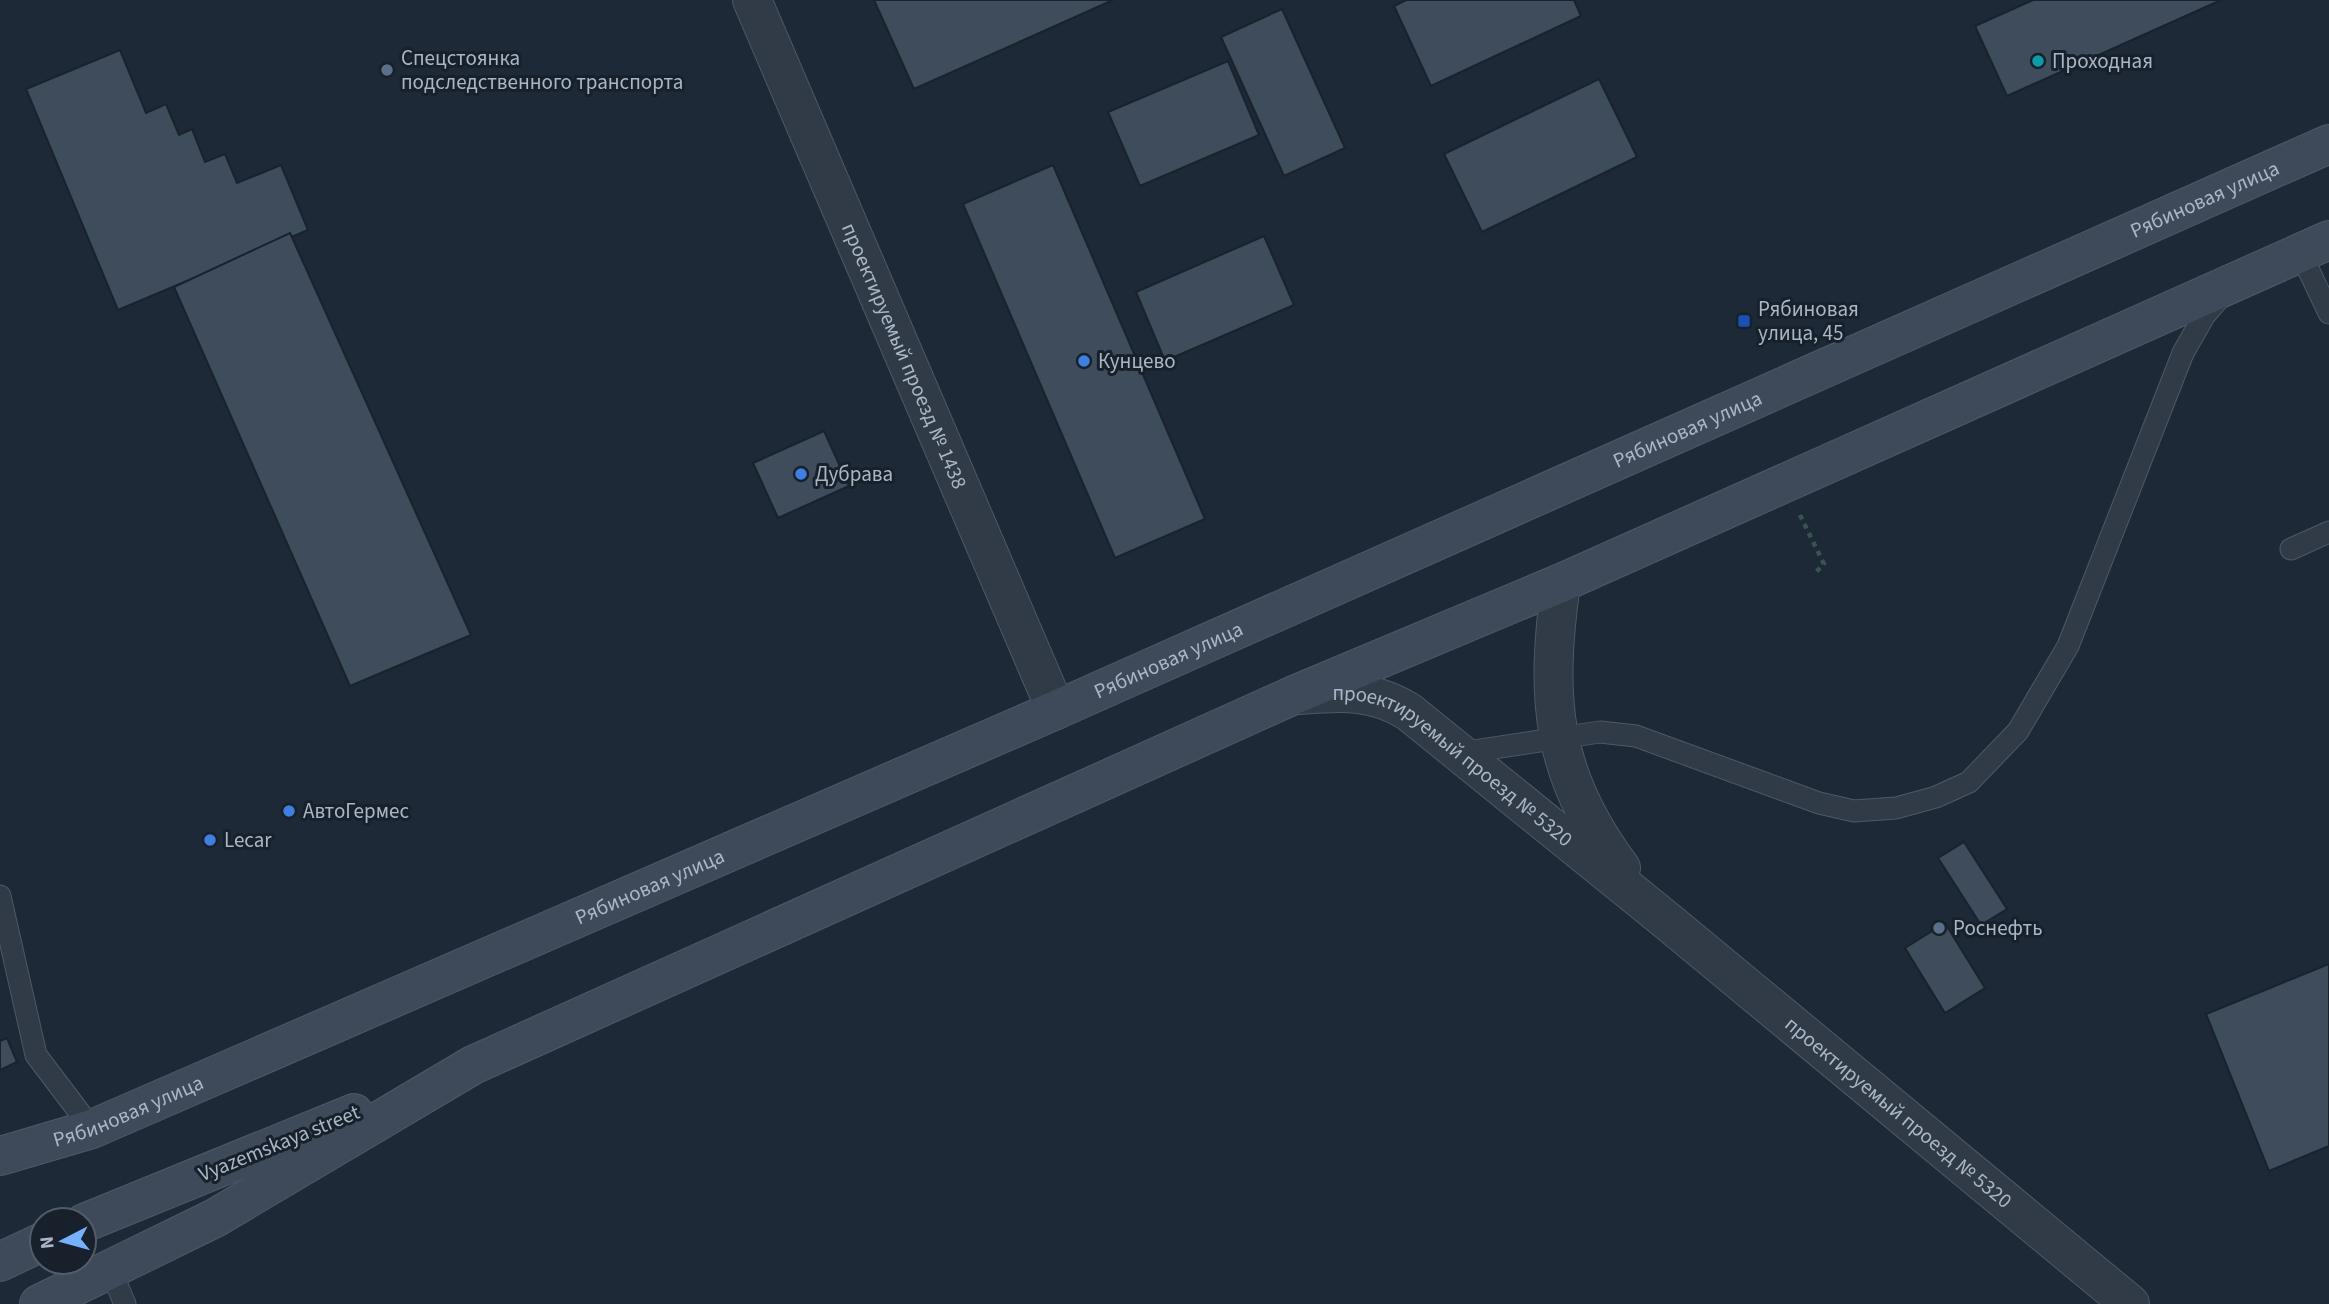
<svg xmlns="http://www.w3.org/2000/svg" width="2329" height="1304" font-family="'Source Sans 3',sans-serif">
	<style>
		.building { fill: #3e4c5c; stroke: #19222d; stroke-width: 2 }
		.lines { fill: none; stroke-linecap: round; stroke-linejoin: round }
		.service-casing { stroke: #4e5965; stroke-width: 23 }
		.minor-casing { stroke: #4e5965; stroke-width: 40 }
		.secondary-casing { stroke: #4e5965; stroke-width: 40 }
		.path { stroke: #3a5252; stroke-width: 4.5; stroke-dasharray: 5 5; stroke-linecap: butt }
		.service { stroke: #313b47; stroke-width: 21 }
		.minor { stroke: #313b47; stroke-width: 38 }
		.secondary { stroke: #3e4a5a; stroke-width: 38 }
		.culture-dot { fill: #0f9aa8; stroke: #17202b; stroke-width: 2.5 }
		.service-dot { fill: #5c6f8a; stroke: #17202b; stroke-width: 2.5 }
		.transit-dot { fill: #1a4fb4; stroke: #17202b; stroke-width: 2.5 }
		.shop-dot { fill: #3f7fe0; stroke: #17202b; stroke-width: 2.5 }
		.labels { text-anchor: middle; stroke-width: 6; stroke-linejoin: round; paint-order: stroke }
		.poi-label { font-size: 21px; fill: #aab6c5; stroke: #17202b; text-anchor: start }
		.street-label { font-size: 21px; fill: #aab6c5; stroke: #17202b }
	</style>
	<rect width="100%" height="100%" fill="#1d2937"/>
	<!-- building -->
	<g class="building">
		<polygon points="874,0 1113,0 914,89"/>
		<polygon points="1406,0 1574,0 1581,16 1431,86 1394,6"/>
		<polygon points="2033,0 2221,0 2007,96 1975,26"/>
		<polygon points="1282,9 1345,148 1284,176 1221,37"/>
		<polygon points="120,50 146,113 166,104 179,135 192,129 205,162 225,154 237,183 281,165 308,230 118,310 26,89"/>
		<polygon points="1228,61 1259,135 1140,186 1108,112"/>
		<polygon points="1599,79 1637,157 1482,232 1444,154"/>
		<polygon points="1053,165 1205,519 1115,558 963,204"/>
		<polygon points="290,233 471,635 350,686 174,287"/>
		<polygon points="1264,236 1294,305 1165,361 1136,292"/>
		<polygon points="824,431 849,486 778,518 753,463"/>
		<polygon points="1964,842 2007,909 1981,925 1938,858"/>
		<polygon points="1945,923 1985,988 1945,1013 1905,948"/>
		<polygon points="2329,964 2329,1146 2269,1171 2206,1014"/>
		<polygon points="7,1038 17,1062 0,1070 0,1041"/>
	</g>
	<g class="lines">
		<defs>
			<g id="service">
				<polyline points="2300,252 2329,313"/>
				<polyline points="2291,549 2329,532"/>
				<polyline points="1460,753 1600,732 1636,736 1819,803 1854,811 1896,808 1936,797 1969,782 2018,731 2068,646 2183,353 2204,316 2222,295"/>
				<polyline points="0,896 36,1055 92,1129"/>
				<polyline points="110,1269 125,1304"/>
			</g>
			<g id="minor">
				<path id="s1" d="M752,0L1056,710"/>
				<path d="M1561,583C1545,697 1550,773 1621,868"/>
				<path id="s2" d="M1299,695C1340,692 1373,689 1409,712L1666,920L2130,1304"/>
			</g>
			<g id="secondary">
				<path id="s3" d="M0,1156L92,1129L1056,710L2329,144"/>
				<polyline points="84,1223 354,1113"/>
				<polyline points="0,1262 42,1242"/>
				<polyline points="39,1304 215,1218 473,1065 1294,695 1561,583 2329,240"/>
			</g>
		</defs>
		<!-- service casing -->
		<use href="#service" class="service-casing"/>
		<!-- minor casing -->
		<use href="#minor" class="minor-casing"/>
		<!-- secondary casing -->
		<use href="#secondary" class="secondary-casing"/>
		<!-- path -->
		<polyline class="path" points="1800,515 1824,564 1814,574"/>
		<!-- service -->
		<use href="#service" class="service"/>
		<!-- minor -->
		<use href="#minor" class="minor"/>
		<!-- secondary -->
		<use href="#secondary" class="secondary"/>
	</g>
	<!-- markers -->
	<circle class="culture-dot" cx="2038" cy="61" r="7"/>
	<g class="service-dot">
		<circle cx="387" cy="70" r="7"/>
		<circle cx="1939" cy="928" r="7"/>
	</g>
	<rect class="transit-dot" x="1737" y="314" width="14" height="14" rx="3.5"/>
	<g class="shop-dot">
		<circle cx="1084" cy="361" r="7"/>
		<circle cx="801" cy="474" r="7"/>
		<circle cx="289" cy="811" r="7"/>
		<circle cx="210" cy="840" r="7"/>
	</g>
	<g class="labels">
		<!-- poi labels -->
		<g class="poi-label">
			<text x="401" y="65">Спецстоянка<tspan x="401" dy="24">подследственного транспорта</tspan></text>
			<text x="2052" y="68">Проходная</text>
			<text x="1758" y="316">Рябиновая<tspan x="1758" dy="24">улица, 45</tspan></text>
			<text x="1098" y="368">Кунцево</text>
			<text x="815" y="481">Дубрава</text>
			<text x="303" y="818">АвтоГермес</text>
			<text x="224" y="847">Lecar</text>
			<text x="1953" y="935">Роснефть</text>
		</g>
		<!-- street labels -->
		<g class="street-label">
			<text dy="7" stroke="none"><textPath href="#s3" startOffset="2404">Рябиновая улица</textPath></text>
			<text dy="7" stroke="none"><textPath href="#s1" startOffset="387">проектируемый проезд № 1438</textPath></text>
			<text dy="7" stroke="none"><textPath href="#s3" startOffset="1838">Рябиновая улица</textPath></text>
			<text dy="7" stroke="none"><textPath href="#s3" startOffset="1270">Рябиновая улица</textPath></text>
			<text dy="7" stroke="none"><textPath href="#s2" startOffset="177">проектируемый проезд № 5320</textPath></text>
			<text dy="7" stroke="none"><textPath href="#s3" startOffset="704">Рябиновая улица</textPath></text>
			<text dy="7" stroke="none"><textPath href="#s3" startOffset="136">Рябиновая улица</textPath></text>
			<text dy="7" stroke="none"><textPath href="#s2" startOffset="746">проектируемый проезд № 5320</textPath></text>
			<text transform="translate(279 1143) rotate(-22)" y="7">Vyazemskaya street</text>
		</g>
	</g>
	<!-- north arrow -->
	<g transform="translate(63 1241) rotate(264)"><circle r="33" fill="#17202b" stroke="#525c69" stroke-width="2"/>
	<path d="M0-5L12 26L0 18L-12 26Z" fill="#75b1ff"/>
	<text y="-10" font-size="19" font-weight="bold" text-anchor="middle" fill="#aab6c5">N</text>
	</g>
</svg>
